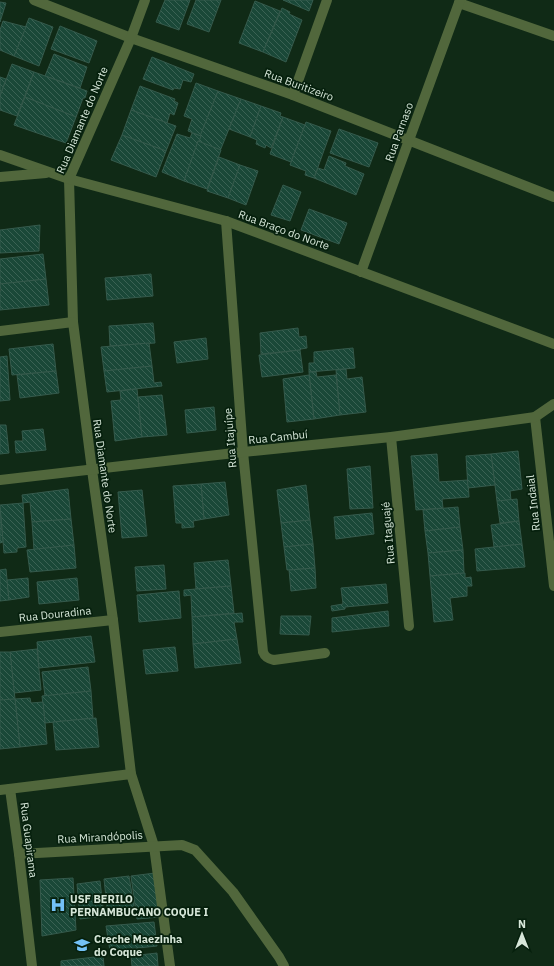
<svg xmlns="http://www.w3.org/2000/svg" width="554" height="966" font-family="'IBM Plex Sans',sans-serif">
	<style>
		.building { fill: url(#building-back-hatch); stroke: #355a4c }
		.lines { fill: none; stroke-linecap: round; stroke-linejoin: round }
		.street { stroke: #51673c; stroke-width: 10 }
		.labels { text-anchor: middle; stroke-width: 3.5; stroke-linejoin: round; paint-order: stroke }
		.street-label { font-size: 11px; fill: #d7e7d9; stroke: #06200d }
		.poi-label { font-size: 11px; font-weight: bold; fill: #d7e7d9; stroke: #06200d; text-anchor: start }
	</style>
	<defs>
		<pattern id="building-back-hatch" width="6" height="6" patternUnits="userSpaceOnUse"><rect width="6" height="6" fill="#1a4838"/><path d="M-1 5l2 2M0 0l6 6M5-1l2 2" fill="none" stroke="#3b6254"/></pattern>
	</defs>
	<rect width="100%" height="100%" fill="#102a16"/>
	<!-- building -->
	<g class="building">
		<polygon points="165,0 190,0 179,30 156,22"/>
		<polygon points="196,0 221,0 209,32 187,24"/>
		<polygon points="283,0 313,0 309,11"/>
		<polygon points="255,1 280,11 263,52 239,43"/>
		<polygon points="0,2 6,3 0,22"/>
		<polygon points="282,8 290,12 289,14 302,20 286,62 263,52"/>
		<polygon points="29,18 53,27 39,66 14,56"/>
		<polygon points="3,21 26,27 14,56 0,50 0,30"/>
		<polygon points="60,26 97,41 89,63 51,49"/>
		<polygon points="54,54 87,67 80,88 45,76"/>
		<polygon points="152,57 194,74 191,82 183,80 180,89 174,88 173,90 143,79"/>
		<polygon points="12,64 34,72 17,116 0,110 0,96"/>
		<polygon points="34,72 87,91 85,98 83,98 76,117 25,97"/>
		<polygon points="0,77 6,79 0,96"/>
		<polygon points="196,83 218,91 201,136 188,131 192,119 184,116"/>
		<polygon points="140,86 175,99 174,101 178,103 174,115 170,113 167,123 131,110"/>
		<polygon points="218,91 241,99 220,151 198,141"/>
		<polygon points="25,97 76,117 66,143 14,125"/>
		<polygon points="241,99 261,106 250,137 229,129"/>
		<polygon points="261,106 281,113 280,116 283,117 271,148 266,145 265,148 256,144 257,140 250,137"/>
		<polygon points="131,110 176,126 166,151 122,135"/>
		<polygon points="283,117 305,125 291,162 270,154"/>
		<polygon points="306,122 331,131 314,178 305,175 306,171 290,165"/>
		<polygon points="339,129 378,143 369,167 330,153"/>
		<polygon points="192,133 201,136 184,181 162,172 177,134 190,138"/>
		<polygon points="122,135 166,151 156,177 111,160"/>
		<polygon points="198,141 221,150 207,189 184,181"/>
		<polygon points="329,156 346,163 345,166 364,174 356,195 314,178 318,168 324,170"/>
		<polygon points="219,157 240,165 228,198 207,191"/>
		<polygon points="240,165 258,171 246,205 228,198"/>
		<polygon points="283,185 301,192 290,221 271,215"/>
		<polygon points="309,209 347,223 339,244 301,230"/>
		<polygon points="40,225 39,251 0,253 0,230"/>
		<polygon points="43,254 46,279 0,284 0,259"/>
		<polygon points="151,274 153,296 107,300 105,278"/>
		<polygon points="46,279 49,305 0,310 0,291 1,291 0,284"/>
		<polygon points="153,323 155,343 110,346 109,326"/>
		<polygon points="298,328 299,337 306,336 307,348 301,349 300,350 261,354 260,333"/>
		<polygon points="206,338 208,359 177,363 174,342"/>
		<polygon points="149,343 152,366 104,371 101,347"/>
		<polygon points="53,344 56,371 12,375 9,349"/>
		<polygon points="353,348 355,368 309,372 309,363 314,363 314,352"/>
		<polygon points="300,350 303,372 262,377 259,355"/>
		<polygon points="7,356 10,400 0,401 0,357"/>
		<polygon points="152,366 154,383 161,382 162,386 107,392 104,371"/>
		<polygon points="346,369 347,379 362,377 366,412 340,415 336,370"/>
		<polygon points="56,371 59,393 20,398 17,375"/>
		<polygon points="309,372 316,372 317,377 336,375 340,415 314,419"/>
		<polygon points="309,375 314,419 287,422 283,379"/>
		<polygon points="137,389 142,437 115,441 111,401 121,400 120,391"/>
		<polygon points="162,395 167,435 142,437 138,397"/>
		<polygon points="214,407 216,430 187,433 185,410"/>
		<polygon points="0,425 6,425 9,453 0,454"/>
		<polygon points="43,429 46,450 16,453 15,441 23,441 22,431"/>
		<polygon points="518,451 522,489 510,491 511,500 497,501 491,454"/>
		<polygon points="437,454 439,482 468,480 469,497 442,499 443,508 416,510 411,456"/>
		<polygon points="491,454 495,485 468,488 466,456"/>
		<polygon points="370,466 373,508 350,509 347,469"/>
		<polygon points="225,482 229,515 204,519 201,484"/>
		<polygon points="201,484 204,519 193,521 194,527 182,528 182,523 176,523 173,486"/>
		<polygon points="306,485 310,520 281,523 277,490"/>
		<polygon points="68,489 71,519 32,522 30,502 23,503 22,495"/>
		<polygon points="142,490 147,536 122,538 118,492"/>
		<polygon points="517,499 519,521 500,523 497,501"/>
		<polygon points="23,503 26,547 17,548 17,552 4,553 0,505"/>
		<polygon points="458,507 460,527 425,531 423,510"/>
		<polygon points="0,508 3,542 0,543"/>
		<polygon points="372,513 374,534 336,539 334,517"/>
		<polygon points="71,519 74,545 34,550 32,522"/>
		<polygon points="310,520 313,544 284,547 281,523"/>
		<polygon points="519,521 522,544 494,547 491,525"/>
		<polygon points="460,527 463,550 428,553 425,531"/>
		<polygon points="313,544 315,568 287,570 284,547"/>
		<polygon points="522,544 525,567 477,571 475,549"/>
		<polygon points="74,545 76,568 30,572 27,550"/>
		<polygon points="463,550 464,573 430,576 428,553"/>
		<polygon points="228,560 231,586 196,589 194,563"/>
		<polygon points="164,565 166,589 137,591 135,567"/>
		<polygon points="315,568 316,588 291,591 289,570"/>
		<polygon points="6,569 9,600 0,601 0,570"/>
		<polygon points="465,573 465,578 471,577 472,586 467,586 467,596 450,598 453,620 434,622 430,576"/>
		<polygon points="28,578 29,597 9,600 7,580"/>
		<polygon points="77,578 79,600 39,604 37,582"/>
		<polygon points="386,584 388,603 345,607 345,609 332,611 331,606 343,604 341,588"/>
		<polygon points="231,586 234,613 192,617 191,595 184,596 184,590"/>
		<polygon points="179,591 181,618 139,622 137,595"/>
		<polygon points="388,611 389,626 332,632 332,618"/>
		<polygon points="242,613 243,622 234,622 237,639 193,644 192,617"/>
		<polygon points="281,616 311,616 309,635 280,634"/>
		<polygon points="91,636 95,662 39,668 37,642"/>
		<polygon points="237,639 241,663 195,668 193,644"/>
		<polygon points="175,647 178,671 146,674 143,650"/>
		<polygon points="37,649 41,690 14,693 10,652"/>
		<polygon points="0,652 10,652 15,699 0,700"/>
		<polygon points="88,667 91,691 45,696 42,672"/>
		<polygon points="91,691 93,718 45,723 42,696"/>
		<polygon points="30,698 31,703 43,702 47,744 20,747 15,699"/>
		<polygon points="15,699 20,747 0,749 0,700"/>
		<polygon points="96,718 99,747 56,750 53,722"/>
		<polygon points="155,873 160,917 137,919 131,876"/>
		<polygon points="129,876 135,913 108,916 104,879"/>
		<polygon points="73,878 76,930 42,936 40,880"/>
		<polygon points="100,881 104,916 80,919 77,884"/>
		<polygon points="154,922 157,946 110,951 106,926"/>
		<polygon points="157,953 158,966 132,966 131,956"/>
		<polygon points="103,956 104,966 61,966 61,961"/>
	</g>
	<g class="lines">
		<!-- street -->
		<g class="street">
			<polyline points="34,0 131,38 293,95 554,197"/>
			<polyline points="145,0 131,38 69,179 73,322 92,470 113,620 131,774 154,846 170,966"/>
			<polyline points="459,3 554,36"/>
			<polyline points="293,95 327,0"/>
			<polyline points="0,155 69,179 226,221 554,344"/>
			<polyline points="0,177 46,173"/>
			<path d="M226,221L243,452L263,652C265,657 268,659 274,660L325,653"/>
			<polyline points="361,272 460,0"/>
			<polyline points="0,331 73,322"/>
			<polyline points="535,417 554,586"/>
			<polyline points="391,437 409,626"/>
			<polyline points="0,480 243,452 391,437 535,417 554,404"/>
			<polyline points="0,632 113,620"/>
			<polyline points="10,789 19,854 32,966"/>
			<polyline points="0,790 131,774"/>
			<polyline points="19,854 182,845 195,850 233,892 279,957 284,966"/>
		</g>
	</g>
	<!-- icons -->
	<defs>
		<symbol id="hospital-bare" viewBox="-9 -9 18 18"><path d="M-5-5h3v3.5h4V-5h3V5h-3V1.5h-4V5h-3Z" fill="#73c1f6" stroke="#06200d" stroke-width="2.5" paint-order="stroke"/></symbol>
		<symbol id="school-bare" viewBox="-9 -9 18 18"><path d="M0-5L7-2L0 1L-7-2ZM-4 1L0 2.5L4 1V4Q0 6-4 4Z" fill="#73c1f6" stroke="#06200d" stroke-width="2.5" paint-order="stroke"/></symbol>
	</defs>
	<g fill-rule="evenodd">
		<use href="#hospital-bare" x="47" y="894" width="22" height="22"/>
		<use href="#school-bare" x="71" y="934" width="22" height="22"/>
	</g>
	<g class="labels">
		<!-- street labels -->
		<g class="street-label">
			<text transform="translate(299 85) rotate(20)" y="4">Rua Buritizeiro</text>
			<text transform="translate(82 120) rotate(-67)" y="4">Rua Diamante do Norte</text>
			<text transform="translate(399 132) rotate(-70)" y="4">Rua Parnaso</text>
			<text transform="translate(284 230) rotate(20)" y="4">Rua Braço do Norte</text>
			<text transform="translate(278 437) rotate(-6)" y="4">Rua Cambuí</text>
			<text transform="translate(230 438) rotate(-95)" y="4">Rua Itajuípe</text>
			<text transform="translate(105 476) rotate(82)" y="4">Rua Diamante do Norte</text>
			<text transform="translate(533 503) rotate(-96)" y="4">Rua Indaial</text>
			<text transform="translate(388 533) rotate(-95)" y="4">Rua Itaguajé</text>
			<text transform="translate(55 614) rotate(-6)" y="4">Rua Douradina</text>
			<text transform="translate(100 837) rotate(-3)" y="4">Rua Mirandópolis</text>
			<text transform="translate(29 840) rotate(83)" y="4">Rua Guapirama</text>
		</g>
		<!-- poi labels -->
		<g class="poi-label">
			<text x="70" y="903">USF BERILO<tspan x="70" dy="13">PERNAMBUCANO COQUE I</tspan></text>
			<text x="94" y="943">Creche Maezinha<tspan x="94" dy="13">do Coque</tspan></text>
		</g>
	</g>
	<!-- north arrow -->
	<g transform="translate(522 934)" stroke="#06200d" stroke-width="3" paint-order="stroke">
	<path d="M0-3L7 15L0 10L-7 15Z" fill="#d7e7d9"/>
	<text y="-6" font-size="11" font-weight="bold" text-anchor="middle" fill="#d7e7d9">N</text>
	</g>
</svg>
